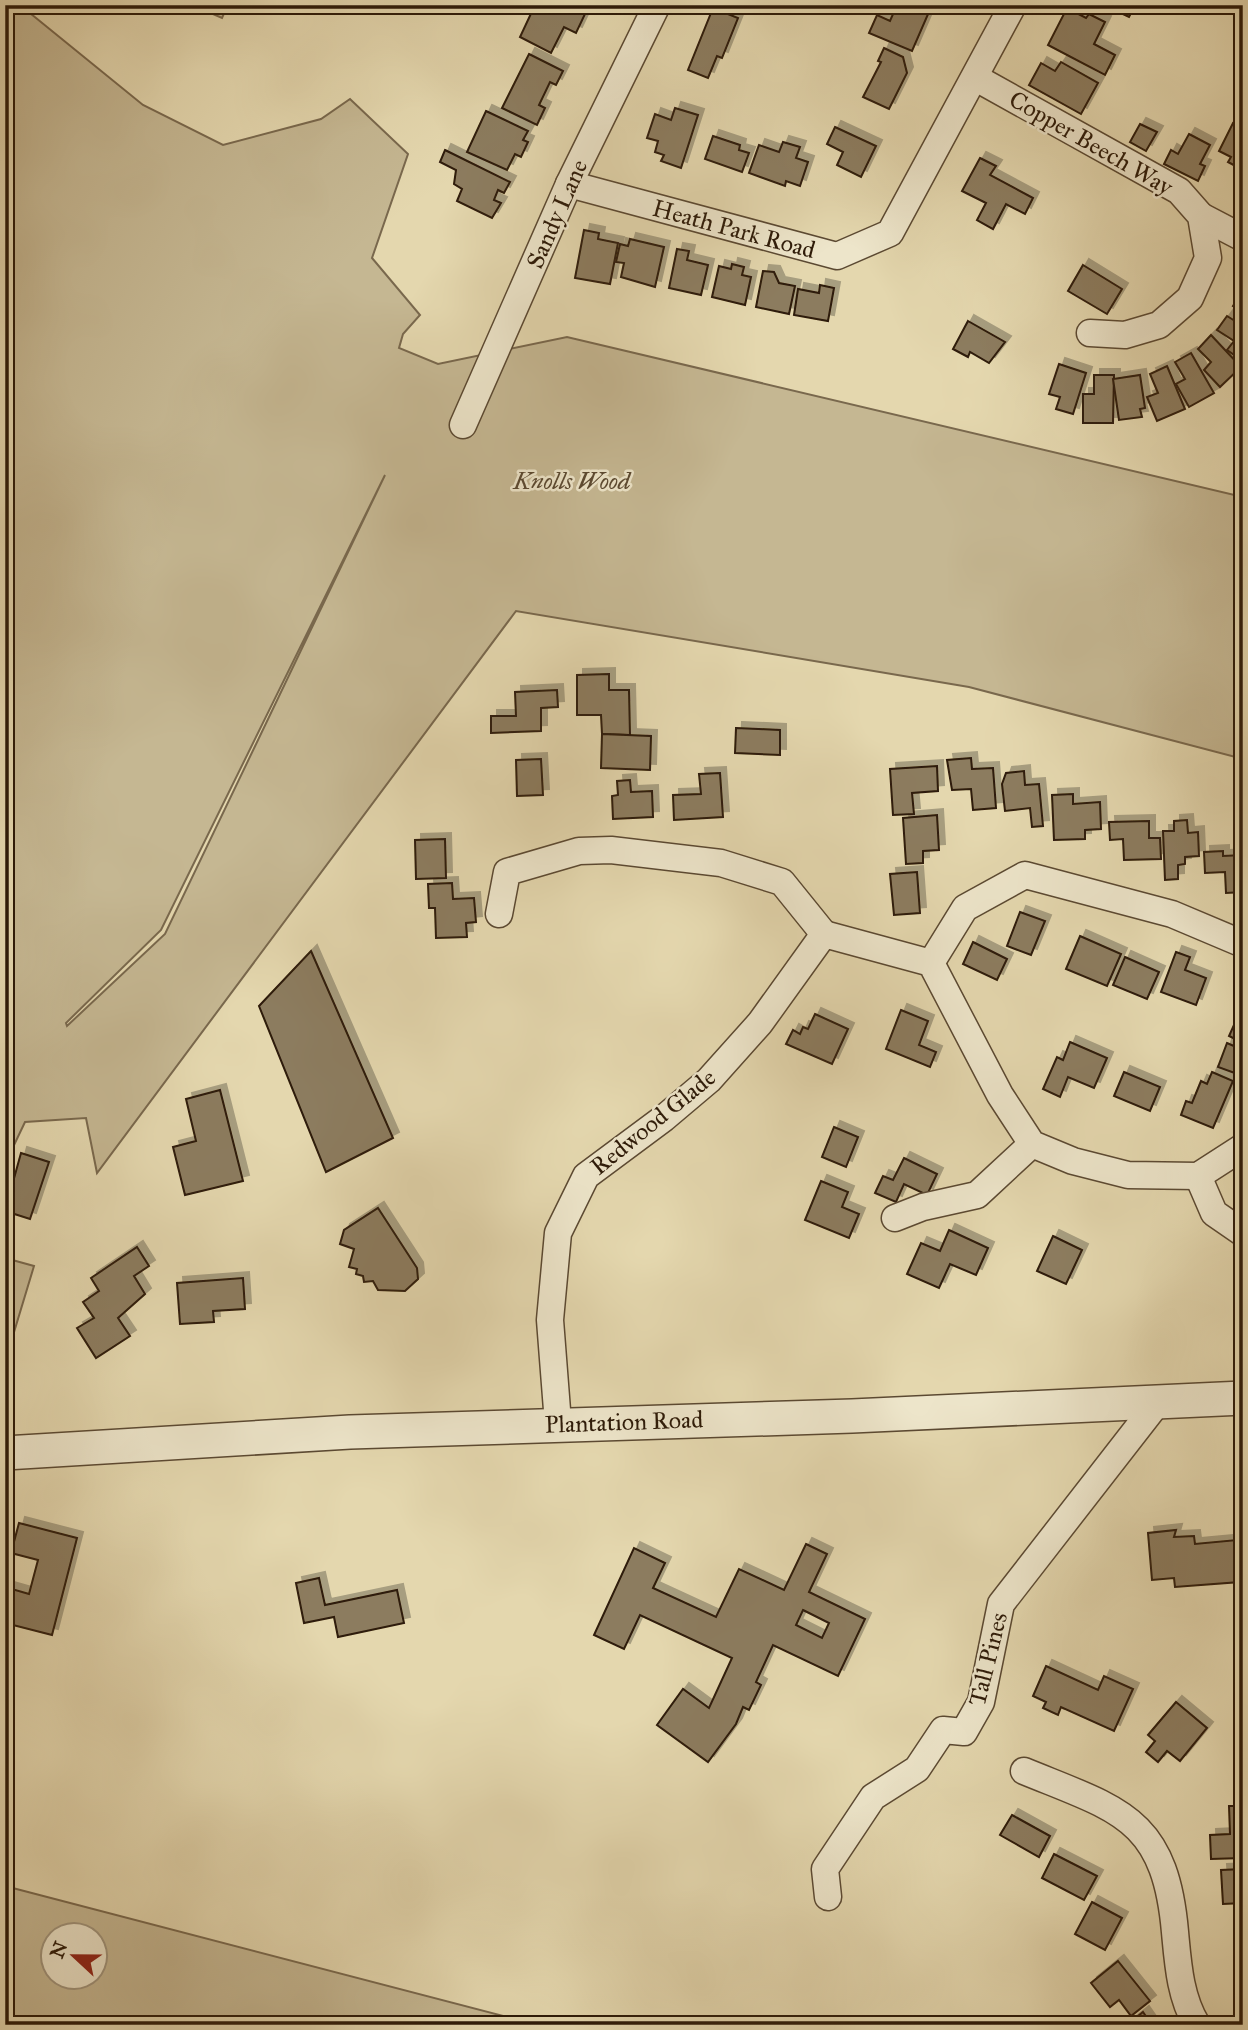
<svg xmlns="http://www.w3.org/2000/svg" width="1248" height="2030" font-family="'IM FELL Great Primer',serif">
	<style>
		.green { fill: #c5b792; stroke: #79684d; stroke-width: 2; fill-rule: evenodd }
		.building { fill: #8c7c5e; stroke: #2d1a08; stroke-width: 2; fill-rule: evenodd; filter: url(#shadow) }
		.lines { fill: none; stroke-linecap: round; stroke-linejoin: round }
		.minor-casing { stroke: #5b4932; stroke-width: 29 }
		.tertiary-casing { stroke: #5b4932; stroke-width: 36 }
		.minor { stroke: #ede5ca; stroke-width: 26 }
		.tertiary { stroke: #ede5ca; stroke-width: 33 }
		.labels { text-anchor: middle; stroke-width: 5; stroke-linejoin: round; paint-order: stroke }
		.street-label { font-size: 24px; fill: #2d1a08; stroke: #ede5ca }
		.park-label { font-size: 24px; font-style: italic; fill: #5b4931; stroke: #ede5ca }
	</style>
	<defs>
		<filter id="shadow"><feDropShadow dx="6" dy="-6" stdDeviation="0" flood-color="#0004"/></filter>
	</defs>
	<rect width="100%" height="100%" fill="#e4d7ae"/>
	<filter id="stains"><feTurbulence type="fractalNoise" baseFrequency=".00286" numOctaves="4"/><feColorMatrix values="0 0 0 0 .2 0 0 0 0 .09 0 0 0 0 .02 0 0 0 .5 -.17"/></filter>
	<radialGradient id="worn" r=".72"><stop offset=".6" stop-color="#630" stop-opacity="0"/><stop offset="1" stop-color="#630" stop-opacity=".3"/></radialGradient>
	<!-- green -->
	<g class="green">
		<path d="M5,5H20L143,105L223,145L321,119L350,99L408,154L372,258L420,315L403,334L399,348L438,364L567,337L1243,497V759L969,687L516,611L97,1173L86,1118L25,1122L5,1164ZM385,475L165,934L67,1026L66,1023L161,930Z"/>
		<polygon points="192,5 228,5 222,18"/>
		<polygon points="5,1258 34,1266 5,1362"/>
		<path d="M5,1886L538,2025H5ZM52,1936H94V1978H52Z"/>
	</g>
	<!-- building -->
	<g class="building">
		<polygon points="535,5 567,5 585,14 576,33 564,27 551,53 520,37"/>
		<polygon points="897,5 932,5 912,51 869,33 877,15 890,21"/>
		<polygon points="1084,5 1135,5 1129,17 1108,7 1092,10"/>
		<polygon points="713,8 738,18 722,58 717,56 708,78 688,70"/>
		<polygon points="1067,8 1086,18 1089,14 1105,22 1094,44 1115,55 1105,75 1048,45"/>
		<polygon points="884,48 903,57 907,73 889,109 863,97 881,62 878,61"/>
		<polygon points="529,54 563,71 556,85 550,82 539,105 545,108 537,125 502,108"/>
		<polygon points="1061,62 1098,83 1081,114 1029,85 1041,63 1055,71"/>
		<polygon points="675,108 698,115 681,168 661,161 664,155 655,152 658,141 647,138 655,114 671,120"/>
		<polygon points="486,111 528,131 523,140 528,142 521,157 515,154 507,170 467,152"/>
		<polygon points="1233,123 1243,128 1243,170 1228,162 1231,157 1219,151"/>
		<polygon points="1140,124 1157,132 1146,151 1130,142"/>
		<polygon points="835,127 876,146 861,177 837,165 843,152 827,144"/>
		<polygon points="1189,134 1210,145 1200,164 1205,166 1198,181 1164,164 1171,150 1178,154"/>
		<polygon points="713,136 740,145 739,150 749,153 742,172 705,159"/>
		<polygon points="783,142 800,147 796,158 808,162 800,186 786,181 785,186 749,173 759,145 779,152"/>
		<polygon points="445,150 510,182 504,193 498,190 494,200 501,203 492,218 457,201 462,189 454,184 456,170 440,162"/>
		<polygon points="980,158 996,166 990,175 1033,198 1025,214 1006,204 993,229 977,220 986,203 962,191"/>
		<polygon points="584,230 599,233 598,239 618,243 610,284 575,278"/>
		<polygon points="630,239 664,247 655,287 621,277 624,263 616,262 620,244 628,246"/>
		<polygon points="677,249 689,251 687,260 708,265 701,295 669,288"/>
		<polygon points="732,264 744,267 742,275 751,277 745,305 712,297 719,266 731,269"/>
		<polygon points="1083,265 1122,289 1107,314 1068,291"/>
		<polygon points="763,271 774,272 779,283 795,286 789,314 756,307"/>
		<polygon points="820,285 834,288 828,321 794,315 798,289 819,293"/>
		<polygon points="1242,290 1243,290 1243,311 1233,306"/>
		<polygon points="1227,316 1243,326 1243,361 1227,350 1234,341 1217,330"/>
		<polygon points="968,321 1005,342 989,363 970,352 968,357 953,349"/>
		<polygon points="1211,335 1241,367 1220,387 1204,370 1211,362 1198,349"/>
		<polygon points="1191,353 1214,393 1189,407 1176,384 1185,379 1175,362"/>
		<polygon points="1059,364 1086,373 1073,414 1056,409 1060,397 1049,394"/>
		<polygon points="1167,366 1185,409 1157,421 1147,397 1158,393 1150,374"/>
		<polygon points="1094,375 1114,375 1113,423 1083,423 1083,394 1094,394"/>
		<polygon points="1140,375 1145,408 1140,409 1142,417 1119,420 1113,379"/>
		<polygon points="609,674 609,690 629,690 630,735 602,734 601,715 577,715 577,675"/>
		<polygon points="557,690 558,707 541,708 541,731 491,733 491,716 516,716 515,692"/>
		<polygon points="736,728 780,730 780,755 735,753"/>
		<polygon points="602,734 651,736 650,770 601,768"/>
		<polygon points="971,758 972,769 993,768 996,808 973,810 971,789 952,790 947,760"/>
		<polygon points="541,759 543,795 517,796 516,760"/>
		<polygon points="937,766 938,791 912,793 914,814 893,815 890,769"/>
		<polygon points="1024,771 1025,785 1039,784 1043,826 1032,827 1030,808 1005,811 1002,784 1006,773"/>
		<polygon points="720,773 723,817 674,820 673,795 701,794 699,774"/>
		<polygon points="630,780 631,792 652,791 653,817 613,819 612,796 618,795 617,781"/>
		<polygon points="1073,794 1073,804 1100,802 1101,829 1085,830 1085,839 1054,840 1052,795"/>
		<polygon points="937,815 939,850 923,851 923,863 906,864 903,818"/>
		<polygon points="1187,820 1188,833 1198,832 1199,856 1185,857 1185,864 1178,865 1178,879 1165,880 1163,831 1174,831 1174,821"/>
		<polygon points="1149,821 1149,838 1160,838 1161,859 1124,860 1123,839 1110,840 1109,822"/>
		<polygon points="445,839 446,878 416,879 415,840"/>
		<polygon points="1223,851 1223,856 1243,855 1243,892 1226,893 1225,872 1205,873 1204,852"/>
		<polygon points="917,872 920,913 894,915 890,874"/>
		<polygon points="452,883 453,899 474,898 476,922 466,923 467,937 436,938 435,908 429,908 428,884"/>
		<polygon points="1020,912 1045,921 1031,955 1007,946"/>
		<polygon points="1080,936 1121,954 1107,986 1066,969"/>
		<polygon points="973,942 1007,959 997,980 963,964"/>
		<polygon points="311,951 393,1138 326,1172 259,1006"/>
		<polygon points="1176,952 1190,957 1185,970 1206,978 1196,1005 1161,992"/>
		<polygon points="1125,957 1159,972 1147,999 1113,985"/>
		<polygon points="1243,1005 1243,1043 1229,1036"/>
		<polygon points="901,1010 928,1021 919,1045 936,1052 930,1067 886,1049"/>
		<polygon points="815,1014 848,1029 832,1064 786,1044 793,1030 800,1034 803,1027 808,1029"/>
		<polygon points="1070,1042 1107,1058 1094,1088 1068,1077 1060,1097 1043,1089 1057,1057 1063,1060"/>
		<polygon points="1227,1043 1243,1050 1243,1076 1218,1067"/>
		<polygon points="1124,1072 1160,1087 1150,1111 1114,1096"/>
		<polygon points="1212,1072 1233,1081 1213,1128 1181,1115 1186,1101 1192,1103 1201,1081 1207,1084"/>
		<polygon points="220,1090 243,1181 185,1195 173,1147 196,1141 186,1099"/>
		<polygon points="834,1127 858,1137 846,1167 822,1157"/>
		<polygon points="21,1153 49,1162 30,1219 5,1211"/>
		<polygon points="904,1158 937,1174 927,1195 904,1184 896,1202 875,1193 883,1176 893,1180"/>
		<polygon points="821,1181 848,1192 842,1207 859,1214 849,1238 805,1220"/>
		<polygon points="378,1208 417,1268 418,1279 405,1291 378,1290 373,1281 364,1282 363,1276 356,1274 357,1269 349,1267 354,1249 340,1244 344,1230"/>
		<polygon points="949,1230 988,1248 976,1275 950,1264 939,1288 907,1274 921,1243 940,1251"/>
		<polygon points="1053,1236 1082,1250 1066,1284 1037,1271"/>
		<polygon points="137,1247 149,1266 134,1276 145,1294 118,1318 130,1336 96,1358 77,1328 94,1318 83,1302 99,1291 91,1278"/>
		<polygon points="243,1278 245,1309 213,1311 214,1322 180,1324 177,1283"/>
		<polygon points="19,1523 77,1538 52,1635 5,1623 5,1587 29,1594 38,1560 11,1553"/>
		<polygon points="1176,1530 1174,1537 1194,1536 1195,1544 1237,1540 1240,1582 1175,1587 1174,1578 1152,1580 1148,1533"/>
		<path d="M806,1544L827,1554L809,1592L865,1619L838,1676L773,1645L756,1682L761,1685L749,1710L743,1707L736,1724L708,1762L657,1725L683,1689L709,1708L732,1658L640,1615L624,1649L594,1635L634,1548L665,1563L653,1588L716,1617L739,1569L784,1590ZM803,1610L829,1623L822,1638L796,1625Z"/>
		<polygon points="319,1578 325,1605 397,1590 404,1623 338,1637 334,1617 304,1623 296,1583"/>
		<polygon points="1046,1666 1098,1690 1104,1676 1133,1689 1114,1731 1061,1707 1058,1715 1043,1708 1046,1702 1033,1696"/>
		<polygon points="1176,1702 1207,1728 1180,1761 1167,1751 1158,1762 1146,1752 1155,1741 1148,1735"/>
		<polygon points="1243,1762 1243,1801 1240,1802 1236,1763"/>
		<polygon points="1229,1806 1243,1806 1243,1858 1211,1859 1210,1835 1230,1834"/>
		<polygon points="1012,1815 1050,1836 1039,1857 1000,1835"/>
		<polygon points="1054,1854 1097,1876 1084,1900 1042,1878"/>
		<polygon points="1243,1869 1243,1903 1223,1904 1221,1870"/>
		<polygon points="1092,1902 1122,1918 1105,1950 1075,1934"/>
		<polygon points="1118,1961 1150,2001 1131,2016 1119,2000 1110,2007 1091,1983"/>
		<polygon points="1143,2012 1152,2025 1127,2025"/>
	</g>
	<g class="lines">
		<defs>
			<g id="minor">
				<polyline points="976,78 1179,191 1201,216 1208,258 1190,298 1159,325 1125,335 1090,333"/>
				<polyline points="569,184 837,256 890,233 1013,5"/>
				<polyline points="1201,216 1243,238"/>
				<polyline points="463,425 569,184 657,5"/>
				<polyline points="499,914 507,872 579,851 611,850 721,863 782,882 824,934"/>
				<polyline points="931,963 965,908 1025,875 1172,914 1243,944"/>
				<polyline points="1198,1176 1214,1213 1243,1233"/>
				<polyline points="895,1218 923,1207 977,1195 1032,1144"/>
				<polyline points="558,1423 550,1320 558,1233 586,1176 664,1118 709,1080 760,1023 824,934 931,963 1000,1095 1032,1144 1073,1161 1128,1175 1198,1176 1243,1147"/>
				<path d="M1024,1771C1119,1810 1165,1817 1175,1932C1178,1964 1180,1997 1197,2025"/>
				<polyline points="828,1897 825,1869 873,1797 917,1769 943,1730 964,1732 981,1702 1001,1604 1158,1402"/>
			</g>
			<polyline id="tertiary" points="5,1453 350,1432 852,1416 1243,1398"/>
		</defs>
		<!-- minor casing -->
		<use href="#minor" class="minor-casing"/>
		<!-- tertiary casing -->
		<use href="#tertiary" class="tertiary-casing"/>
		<!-- minor -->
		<use href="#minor" class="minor"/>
		<!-- tertiary -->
		<use href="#tertiary" class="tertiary"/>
	</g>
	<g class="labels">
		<!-- street labels -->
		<g class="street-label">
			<text transform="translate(1091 143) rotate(30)" y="8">Copper Beech Way</text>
			<text transform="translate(557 214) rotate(-66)" y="8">Sandy Lane</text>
			<text transform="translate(734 229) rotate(15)" y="8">Heath Park Road</text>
			<text transform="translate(653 1122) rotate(-39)" y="8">Redwood Glade</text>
			<text transform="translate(624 1422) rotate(-2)" y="8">Plantation Road</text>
			<text transform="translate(988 1659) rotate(-76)" y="8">Tall Pines</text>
		</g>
		<!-- park labels -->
		<g class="park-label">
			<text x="572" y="489">Knolls Wood</text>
		</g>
	</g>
	<!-- margin -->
	<rect width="1248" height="2030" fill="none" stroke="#e4d7ae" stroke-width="28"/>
	<rect x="7" y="7" width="1234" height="2016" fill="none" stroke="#2d1a08" stroke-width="3.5"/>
	<rect x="14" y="14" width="1220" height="2002" fill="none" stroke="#2d1a08" stroke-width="2"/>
	<!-- north arrow -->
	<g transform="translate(74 1956) rotate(292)"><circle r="33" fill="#ede5ca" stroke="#a0947c" stroke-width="2"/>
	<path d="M0-5L12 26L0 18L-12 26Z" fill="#8f2418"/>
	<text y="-10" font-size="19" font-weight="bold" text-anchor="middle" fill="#2d1a08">N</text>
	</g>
	<rect width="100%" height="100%" filter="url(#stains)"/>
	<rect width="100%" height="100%" fill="url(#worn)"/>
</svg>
